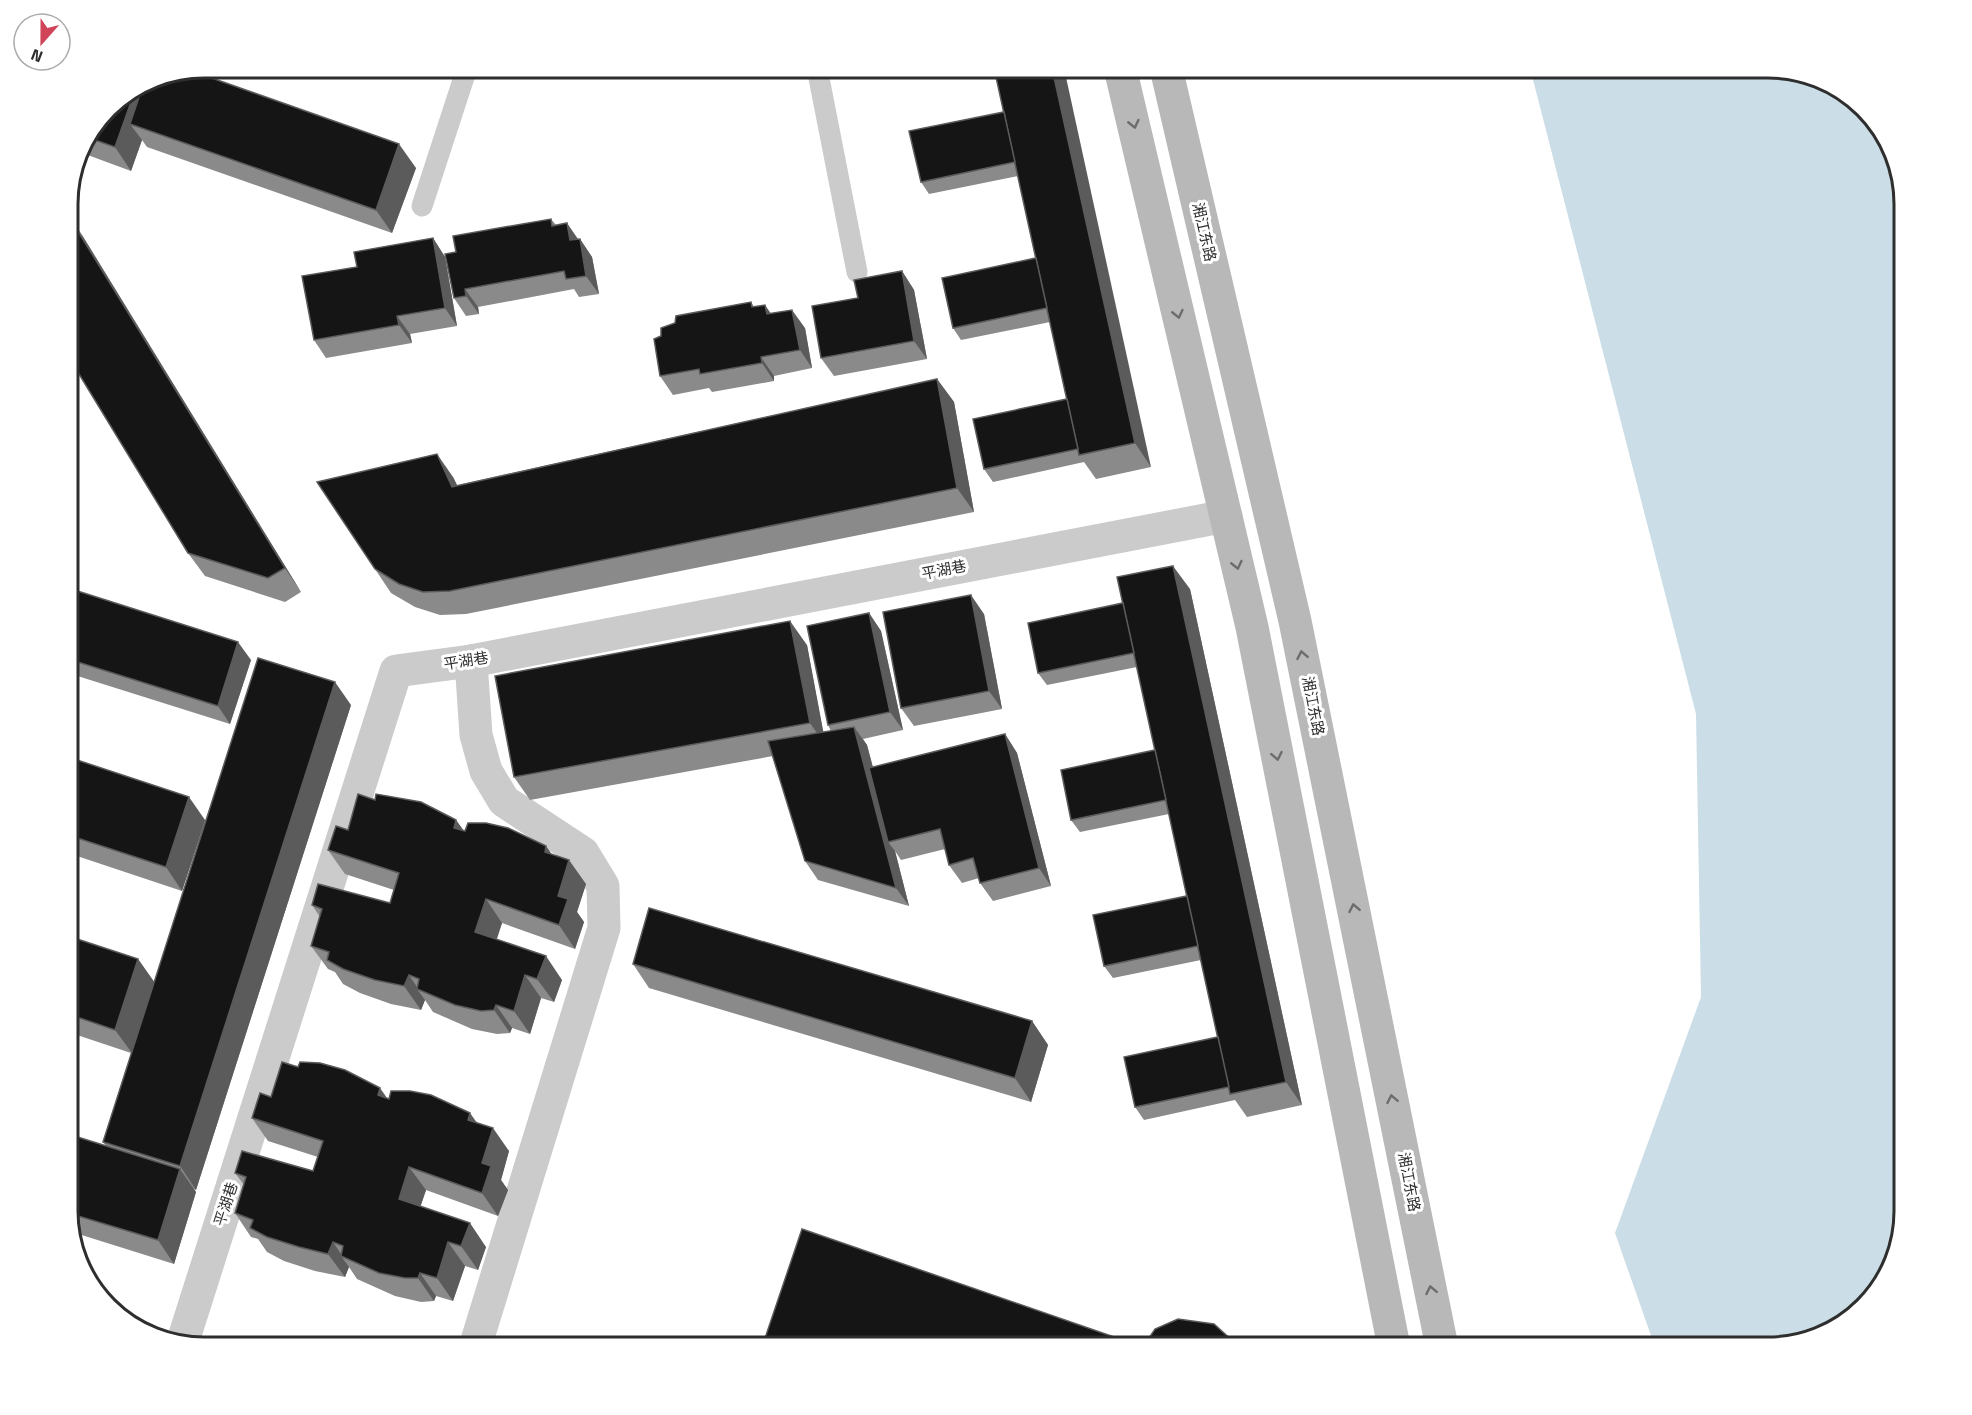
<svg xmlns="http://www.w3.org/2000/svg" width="1972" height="1415" font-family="'Titillium Web','Noto Sans SC',sans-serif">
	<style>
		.water { fill: #cbdee7 }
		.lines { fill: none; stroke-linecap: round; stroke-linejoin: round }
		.lane { stroke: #cbcbcb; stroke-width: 21 }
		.street { stroke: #cbcbcb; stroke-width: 33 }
		.secondary { stroke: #b8b8b8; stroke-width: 33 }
		.wall { fill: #8a8a8a }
		.shaded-wall { fill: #5b5b5b }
		.building { fill: #151515; stroke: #5b5b5b; stroke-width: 1.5 }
		.oneway { stroke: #6c6c6c }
		.labels { text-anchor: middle; stroke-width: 6; stroke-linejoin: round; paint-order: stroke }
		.street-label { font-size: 15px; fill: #2e2e2e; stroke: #fff }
		.rim { fill: none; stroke: #2e2e2e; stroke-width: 3 }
	</style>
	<rect width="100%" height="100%" fill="#fff"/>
	<!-- water -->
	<polygon class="water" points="1530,68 1768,68 1851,95 1890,143 1904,204 1904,1211 1877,1294 1829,1333 1768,1347 1655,1347 1615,1233 1701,997 1696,714"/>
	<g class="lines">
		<!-- lane -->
		<g class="lane">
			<polyline points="817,68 857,272"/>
			<polyline points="422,206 467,68"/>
		</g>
		<!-- street -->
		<g class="street">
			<polyline points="471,661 476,735 486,771 504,801 583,853 603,886 604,928 475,1347"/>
			<polyline points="183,1341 396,671 471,661 1226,516"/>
		</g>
		<!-- secondary -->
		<g class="secondary">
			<polyline points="1120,68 1252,627 1394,1347"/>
			<polyline points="1166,68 1295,621 1442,1347"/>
		</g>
	</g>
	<!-- wall -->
	<g class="wall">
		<polygon points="435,68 450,68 448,72"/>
		<polygon points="114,102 416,168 392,233 147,147 142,140 131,171 85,154 81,148 82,143"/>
		<polygon points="1004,112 1151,467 1096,479 1084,462 993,482 984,469 1067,399 1050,322 961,340 953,328 1036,258 1018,176 929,194 921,182"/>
		<polygon points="551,219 556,225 578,239 580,239 592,257 599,294 579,297 574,289 478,307 479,314 466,316 454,298 456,252"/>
		<polygon points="82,235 301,592 285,602 205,576 188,553"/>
		<polygon points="433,238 445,257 457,326 410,334 412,343 326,358 314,340 357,267"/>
		<polygon points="902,271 914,290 927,359 834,376 821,358 858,298"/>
		<polygon points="751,302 754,307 805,328 812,368 774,376 774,381 712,392 709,388 673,395 660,376"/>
		<polygon points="937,379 954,402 974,512 466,614 440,615 415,607 391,593 375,569 453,477 457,485"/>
		<polygon points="68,588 251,660 230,724 68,673"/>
		<polygon points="1190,589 1302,1105 1247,1117 1235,1100 1144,1120 1135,1107 1218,1037 1201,960 1113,978 1104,966 1187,896 1169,814 1080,832 1071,820 1155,750 1137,667 1047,685 1038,673"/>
		<polygon points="869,613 881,631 903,730 863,739 867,745 873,767 1005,734 1017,753 1051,886 993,901 980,883 979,878 962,883 949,865 945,849 901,860 895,851 909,906 818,880 805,861 773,756 530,800 514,777 807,645 823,732 831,731 828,725"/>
		<polygon points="984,614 1002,709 914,726 901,708"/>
		<polygon points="351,705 196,1190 194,1189 196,1192 174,1264 72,1232 68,1220 68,1134 106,1146 103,1142 131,1053 68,1032 68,936 138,959 154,982 205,823 182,891 68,853 68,757 205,820"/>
		<polygon points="375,800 456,820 464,831 552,855 586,884 577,912 584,922 575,949 502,923 497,939 562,980 554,1002 541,998 530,1034 512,1028 510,1033 497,1034 472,1029 433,1012 425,1000 421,1010 391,1004 360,993 343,984 335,972 328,969 311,946 320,917 312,905 390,903 394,890 345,874 328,850 348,830"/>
		<polygon points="633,964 1032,1021 1048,1045 1031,1102 649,988"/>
		<polygon points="271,1097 387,1098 477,1122 509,1151 501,1180 508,1190 498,1216 426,1190 420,1207 486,1247 478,1270 465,1266 453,1301 436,1296 434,1301 421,1302 395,1296 357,1279 349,1267 345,1277 315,1271 284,1261 267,1252 258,1239 251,1237 235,1213 244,1185 235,1173 313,1171 318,1157 268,1141 252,1118"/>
	</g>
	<!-- shaded-wall -->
	<g class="shaded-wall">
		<polygon points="445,68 450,68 448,72"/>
		<polygon points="1052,68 1064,68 1151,467 1135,443"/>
		<polygon points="152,78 130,124 142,140 131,171 115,147 136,88"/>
		<polygon points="399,144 416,168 392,233 376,210"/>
		<polygon points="68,214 82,235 301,592 285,568"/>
		<polygon points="567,223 580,242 580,239 592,257 599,294 586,276 570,240"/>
		<polygon points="433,238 445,257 457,326 445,308"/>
		<polygon points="902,271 914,290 927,359 914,341"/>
		<polygon points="465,289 478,307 479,314 466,296"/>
		<polygon points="765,305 778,324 767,314"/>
		<polygon points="792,310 805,328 812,368 800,350"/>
		<polygon points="397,316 410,334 412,343 399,325"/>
		<polygon points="761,357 774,376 774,381 762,363"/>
		<polygon points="937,379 954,402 974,512 957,488"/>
		<polygon points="437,454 453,477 469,510 452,487"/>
		<polygon points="1173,566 1190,589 1302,1105 1286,1082"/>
		<polygon points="971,595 984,614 1002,709 989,691"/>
		<polygon points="869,613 881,631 903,730 890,712"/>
		<polygon points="790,621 807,645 826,746 810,723"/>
		<polygon points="238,642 251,660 230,724 218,706"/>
		<polygon points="335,682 351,705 196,1190 180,1166"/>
		<polygon points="854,727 867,745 892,841 888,842 895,851 909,906 896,888"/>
		<polygon points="1005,734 1017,753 1051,886 1039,868"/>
		<polygon points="189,797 205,820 182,891 166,867"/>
		<polygon points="456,820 473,844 454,828"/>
		<polygon points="546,846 563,870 545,852"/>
		<polygon points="569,860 586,884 577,912 584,922 575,949 559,925 558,896"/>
		<polygon points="486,899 502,923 491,955 475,932"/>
		<polygon points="546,956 562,980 554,1002 537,979"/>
		<polygon points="138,959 155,983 132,1053 115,1030"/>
		<polygon points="409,975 419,990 417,989 425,1000 421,1010 404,986"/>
		<polygon points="525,975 541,998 530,1034 514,1011"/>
		<polygon points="496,1005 512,1028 510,1033 494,1010"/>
		<polygon points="1032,1021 1048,1045 1031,1102 1015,1078"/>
		<polygon points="380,1088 396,1111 378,1095"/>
		<polygon points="470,1113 487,1137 468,1120"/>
		<polygon points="493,1128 509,1151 501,1180 508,1190 498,1216 482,1193 482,1163"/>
		<polygon points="409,1167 426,1190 415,1223 399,1199"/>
		<polygon points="180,1169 196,1192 174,1264 158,1240"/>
		<polygon points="470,1223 486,1247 478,1270 461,1246"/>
		<polygon points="333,1242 343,1257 341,1256 349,1267 345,1277 328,1254"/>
		<polygon points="448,1242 465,1266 453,1301 437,1278"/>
		<polygon points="420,1273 436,1296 434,1301 418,1278"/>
	</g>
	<!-- building -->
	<g class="building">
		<polygon points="994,68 1052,68 1135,443 1079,455"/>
		<polygon points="189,70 399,144 376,210 130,124 144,82 152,78"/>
		<polygon points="136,88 115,147 86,137 114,102"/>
		<polygon points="1004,112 1015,162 921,182 909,131"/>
		<polygon points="68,215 285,568 268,578 188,553 68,356"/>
		<polygon points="551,219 552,226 567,223 570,240 580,239 586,276 566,279 564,271 465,289 466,296 454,298 445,254 456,252 453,236"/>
		<polygon points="433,238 445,308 397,316 399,325 314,340 302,276 357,267 354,252"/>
		<polygon points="1036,258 1047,308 953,328 942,278"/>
		<polygon points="902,271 914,341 821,358 812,306 858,298 854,280"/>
		<polygon points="751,302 752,307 765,305 767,314 792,310 800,350 761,357 762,363 700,374 699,369 660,376 654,339 661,336 661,328 675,323 676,316"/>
		<polygon points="937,379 957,488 450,591 423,592 399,584 375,569 317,482 437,454 452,487"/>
		<polygon points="1067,399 1078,449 984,469 973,419"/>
		<polygon points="1173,566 1286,1082 1230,1094 1117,577"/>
		<polygon points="68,588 238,642 218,706 68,659"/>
		<polygon points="971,595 989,691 901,708 883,612"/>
		<polygon points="1123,603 1134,653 1038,673 1028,623"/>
		<polygon points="869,613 890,712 828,725 807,626"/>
		<polygon points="790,621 810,723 514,777 495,676"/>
		<polygon points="258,658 335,682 180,1166 103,1142"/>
		<polygon points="854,727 896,888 805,861 768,741"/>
		<polygon points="1005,734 1039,868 980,883 973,858 949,865 940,829 888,842 869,768"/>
		<polygon points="1155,750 1166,800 1071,820 1061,770"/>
		<polygon points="68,757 189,797 166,867 68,835"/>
		<polygon points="358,794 375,800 376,794 421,802 456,820 454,828 465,831 468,823 486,823 508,828 546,846 545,852 569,860 558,896 568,899 559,925 486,899 475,932 546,956 537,979 525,975 514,1011 496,1005 494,1010 481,1011 455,1005 417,989 419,979 409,975 404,986 375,980 343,969 327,960 329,952 311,946 322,909 312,905 318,884 390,903 399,873 328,850 336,826 348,830"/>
		<polygon points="1187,896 1198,946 1104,966 1093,915"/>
		<polygon points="649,908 1032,1021 1015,1078 633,964"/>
		<polygon points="68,936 138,959 115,1030 68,1014"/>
		<polygon points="1218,1037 1229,1087 1135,1107 1124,1057"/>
		<polygon points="282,1062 298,1067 300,1062 320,1063 345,1070 380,1088 378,1095 389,1099 391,1091 410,1091 431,1095 470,1113 468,1120 493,1128 482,1163 491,1166 482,1193 409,1167 399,1199 470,1223 461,1246 448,1242 437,1278 420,1273 418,1278 405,1278 379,1273 341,1256 343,1246 333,1242 328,1254 299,1247 267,1237 250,1228 253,1220 235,1213 246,1177 235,1173 242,1151 313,1171 323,1141 252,1118 260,1093 271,1097"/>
		<polygon points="68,1134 180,1169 158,1240 68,1213"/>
		<polygon points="802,1229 1143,1347 1155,1329 1178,1319 1214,1324 1236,1344 1237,1347 762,1347"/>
	</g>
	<!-- one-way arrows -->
	<defs><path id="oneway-chevron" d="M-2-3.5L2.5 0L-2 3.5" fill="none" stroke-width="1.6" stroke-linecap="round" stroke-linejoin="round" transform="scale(1.5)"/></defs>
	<g class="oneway">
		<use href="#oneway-chevron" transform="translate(1134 124) rotate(77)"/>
		<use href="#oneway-chevron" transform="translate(1178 314) rotate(77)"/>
		<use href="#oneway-chevron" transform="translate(1237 565) rotate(77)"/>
		<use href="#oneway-chevron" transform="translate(1302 655) rotate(-101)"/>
		<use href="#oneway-chevron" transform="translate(1277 756) rotate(79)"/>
		<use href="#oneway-chevron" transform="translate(1354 908) rotate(-101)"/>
		<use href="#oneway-chevron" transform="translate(1392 1099) rotate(-101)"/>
		<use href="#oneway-chevron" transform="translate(1431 1290) rotate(-101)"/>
	</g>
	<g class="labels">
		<!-- street labels -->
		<g class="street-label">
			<text transform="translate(1204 232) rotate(77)" y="5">湘江东路</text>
			<text transform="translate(944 570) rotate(-11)" y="5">平湖巷</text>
			<text transform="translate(466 661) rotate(-9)" y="5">平湖巷</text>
			<text transform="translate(1313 706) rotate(79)" y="5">湘江东路</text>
			<text transform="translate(1409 1182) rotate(79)" y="5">湘江东路</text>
			<text transform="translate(226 1204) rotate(-72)" y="5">平湖巷</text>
		</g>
	</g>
	<!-- crop -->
	<path d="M0 0H1972V1415H0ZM204 78H1768A126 126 0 0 1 1894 204V1211A126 126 0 0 1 1768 1337H204A126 126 0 0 1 78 1211V204A126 126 0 0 1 204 78Z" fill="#fff" fill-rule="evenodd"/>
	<path class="rim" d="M204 78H1768A126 126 0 0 1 1894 204V1211A126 126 0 0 1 1768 1337H204A126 126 0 0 1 78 1211V204A126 126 0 0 1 204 78Z"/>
	<!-- north arrow -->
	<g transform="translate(42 42) rotate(201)"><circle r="28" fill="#ffffff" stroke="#ababab" stroke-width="1.5"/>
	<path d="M0-4.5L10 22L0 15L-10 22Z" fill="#d04459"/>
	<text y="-9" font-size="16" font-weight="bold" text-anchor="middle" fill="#2e2e2e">N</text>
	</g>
</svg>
